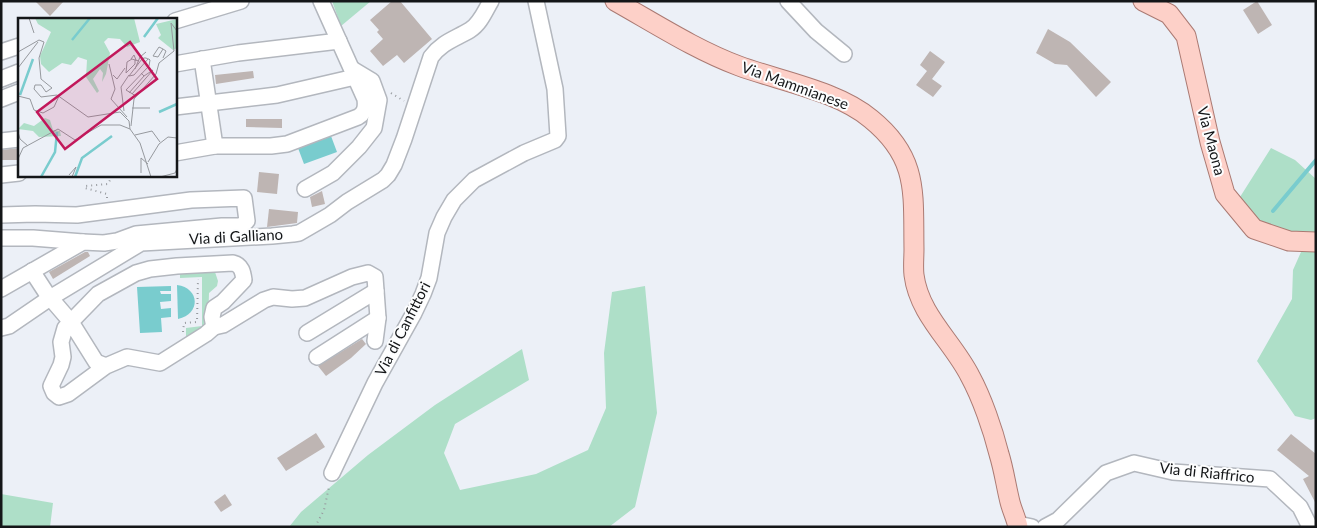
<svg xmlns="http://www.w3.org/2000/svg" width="1317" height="528" font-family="Lato,sans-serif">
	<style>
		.green { fill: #aedfc8 }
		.water { fill: #79ccce }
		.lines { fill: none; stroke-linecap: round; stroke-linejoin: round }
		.stream { stroke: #79ccce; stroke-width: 4 }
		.building { fill: #beb5b3 }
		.minor-casing { stroke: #b3b7be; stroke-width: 18 }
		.major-casing { stroke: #ab7a73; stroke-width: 21 }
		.path { stroke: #979a9f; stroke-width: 2; stroke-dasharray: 1 4; stroke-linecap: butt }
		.minor { stroke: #fff; stroke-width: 15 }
		.major { stroke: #fdd0c8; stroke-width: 19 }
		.labels { text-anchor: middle; stroke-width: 4; stroke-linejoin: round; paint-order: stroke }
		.street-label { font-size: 15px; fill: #141618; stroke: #fcfdfe }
		.inset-river { fill: none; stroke: #79ccce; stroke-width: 2.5 }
		.inset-road { fill: none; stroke: #96999e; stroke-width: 1 }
		.view { fill: #c2185b; fill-opacity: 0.15; stroke: #c2185b; stroke-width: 2.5 }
		.inset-edge { fill: none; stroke: #141618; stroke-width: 2.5 }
	</style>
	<rect width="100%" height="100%" fill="#ecf0f7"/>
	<!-- green -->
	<g class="green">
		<polygon points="332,1 371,1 341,26"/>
		<polygon points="1271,148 1295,160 1316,179 1316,418 1311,420 1295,416 1257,361 1292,299 1293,270 1301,252 1286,232 1255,218 1240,197"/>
		<polygon points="214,269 218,281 217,286 209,293 208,324 186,342 186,328 202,326 202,277 180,278 180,270"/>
		<polygon points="645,286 657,413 635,507 609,527 289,527 301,512 368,455 435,405 522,349 529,380 455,424 444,453 460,490 536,474 588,450 606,408 604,353 612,292"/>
		<polygon points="1,494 53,503 50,527 1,527"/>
	</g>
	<!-- water -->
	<g class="water">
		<polygon points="331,136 337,152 304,164 298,148"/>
		<path d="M177,285C200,288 201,314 178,319Z"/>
		<polygon points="171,286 171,291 160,291 161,294 171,294 171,301 160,302 161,309 171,308 171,317 161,318 162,332 140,333 137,287"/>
	</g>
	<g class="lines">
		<!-- stream -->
		<polyline class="stream" points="1273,211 1316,160"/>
	</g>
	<!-- building -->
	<g class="building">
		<polygon points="35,1 64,1 50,16"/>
		<polygon points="392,1 400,1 432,39 404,63 397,55 383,66 370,51 383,39 377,32 379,30 370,20"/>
		<polygon points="1257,1 1272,25 1258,34 1243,10"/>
		<polygon points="1048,29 1070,42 1111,82 1096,97 1067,65 1055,64 1036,53"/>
		<polygon points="930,51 945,62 932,79 942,86 933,97 916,85 927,71 920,65"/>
		<polygon points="253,71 254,78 216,84 215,75"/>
		<polygon points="246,119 282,119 282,128 246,127"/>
		<polygon points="19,148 19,160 1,160 1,150"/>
		<polygon points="259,172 279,174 277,194 257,192"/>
		<polygon points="322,191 325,204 312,207 310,197"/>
		<polygon points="269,209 298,212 297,223 267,227"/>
		<polygon points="85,252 88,252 90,256 53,279 49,272"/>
		<polygon points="362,339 366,344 351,358 326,376 318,366"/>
		<polygon points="316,433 325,447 286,471 277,458"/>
		<polygon points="1291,434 1316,454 1316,504 1303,479 1309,476 1277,450"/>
		<polygon points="225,494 232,505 221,512 214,502"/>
	</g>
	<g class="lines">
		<defs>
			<g id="minor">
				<polyline points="788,1 816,31 844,54"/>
				<polyline points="175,21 241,1"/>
				<polyline points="1,52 19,46"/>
				<polyline points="202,59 215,146"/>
				<polyline points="175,64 238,53 339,41"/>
				<polyline points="1,79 19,72"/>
				<polyline points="1,99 19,92"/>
				<polyline points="175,107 277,95 355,77"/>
				<polyline points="1,141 19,139"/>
				<path d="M175,153L215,146H271L287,144L358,117C365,113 366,107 365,99L321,1"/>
				<polyline points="1,175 19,173"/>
				<polyline points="305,189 333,173 359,147 374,128 379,100 372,81 352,69"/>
				<polyline points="1,215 35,214 77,215 191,200 244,198 247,221 241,226 222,226 136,234 117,241 104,243 83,242 1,289"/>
				<polyline points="1,238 33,238 83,242"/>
				<path d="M32,271L47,294L71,322L96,362L106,366L127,357L160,363L206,334L214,327L212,317L214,308L223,302L244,280C243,273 242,265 233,263L177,266L150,269L136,273L98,294L65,328L61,342L63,357L61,365L51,386L54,393L59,397L68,394L106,366"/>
				<polyline points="214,327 223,325 264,300 273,297 292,299 305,298 352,277 368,273 375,277 378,318 375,341"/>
				<path d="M1,328L9,326L50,298L141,243L272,236L293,234L299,233L330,215L347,202L383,180L388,175L394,165L404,139L431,57C442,42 455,39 470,30C480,24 485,11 491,1"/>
				<polyline points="307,333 376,291"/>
				<polyline points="317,357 378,318"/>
				<polyline points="332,473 375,383 414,313 423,294 429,278 437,233 444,217 454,200 474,180 524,153 555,140 558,136 555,89 536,1"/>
				<polyline points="1018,524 1032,527"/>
				<polyline points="1045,527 1058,520 1106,473 1134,463 1173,472 1270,479 1300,507 1310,527"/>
			</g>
			<g id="major">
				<path d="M615,1C656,24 696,50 739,66C780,81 838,91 871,119C919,158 913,193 914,249C914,257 913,267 914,275C919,315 953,342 970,376C982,398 993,430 999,454C1004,470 1006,486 1010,502C1012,510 1016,518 1018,527"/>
				<polyline points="1143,1 1169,14 1186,36 1210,142 1225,194 1254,229 1289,241 1316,242"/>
			</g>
		</defs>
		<!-- minor casing -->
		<use href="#minor" class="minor-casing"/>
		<!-- major casing -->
		<use href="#major" class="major-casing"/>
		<!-- path -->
		<g class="path">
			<polyline points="391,93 404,101"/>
			<polyline points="107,198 107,194 85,188 85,186 108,184 110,180 109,175"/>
			<polyline points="183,332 184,323 197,322 198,279"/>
			<polyline points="315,527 324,510 329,487"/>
		</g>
		<!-- minor -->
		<use href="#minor" class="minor"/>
		<!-- major -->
		<use href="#major" class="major"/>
	</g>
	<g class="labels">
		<!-- street labels -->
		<g class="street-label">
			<text transform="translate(795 86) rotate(20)" y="5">Via Mammianese</text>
			<text transform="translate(1211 141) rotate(75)" y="5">Via Maona</text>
			<text transform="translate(236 237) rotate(-3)" y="5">Via di Galliano</text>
			<text transform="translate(403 329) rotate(-63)" y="5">Via di Canfittori</text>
			<text transform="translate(1207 473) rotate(6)" y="5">Via di Riaffrico</text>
		</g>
	</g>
	<!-- overview -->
	<g transform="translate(18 18)">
		<rect width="159" height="159" fill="#ecf0f7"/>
		<path d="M17,0H116L122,24L109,29L102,21L90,20L86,24L92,35L88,56L84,64L85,55L82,51L75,61L81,73L79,75L68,59L69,42L60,39L53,47L44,45L31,54L23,46L22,38L33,14L20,6ZM159,1V30L155,32L140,20L143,17L138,6ZM27,100L32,102L35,112L42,113L43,118L21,119L15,113L0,111L6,105L16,108Z" fill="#aedfc8"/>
		<path class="inset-river" d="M126,19L140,0M54,22L72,0M2,77L15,41M141,94L159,86M23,159L37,134L39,114M57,159L64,140L94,118"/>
		<path class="inset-road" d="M11,0L16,15M145,31L140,39L135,38L141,29L145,31L148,33L145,40M0,34L21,22L26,24L21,40L23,61L34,70L28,74L23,67H17L16,71L23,79L39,77L70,99L102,94L111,103L112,111M113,41L116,37L118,42H117V46L108,55L109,44L114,41L117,42L121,43M91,46L97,71L93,81L109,99M0,50L20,24M117,51L122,39L128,34M95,57L99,61L107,50M111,75L126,58M114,76L135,52L126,58L123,55M0,78L12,81L16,92L25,95L36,89L41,78M118,78L108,72L131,48L132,42L131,41H130L128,40H126L124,41L111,58L116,57L130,41M114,90H132M106,93L103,69L111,57M113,108L116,81L138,56L141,45L156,33L153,5L159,13M112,111L122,125L133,159M0,114L2,121L10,128M117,117L134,113L142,124M0,141L5,130L40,111L57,122L83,107H102L112,111M130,144L141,126L150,119L159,120M123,155V140L130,146M51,157L58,149L54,159M142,159L157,155L159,151"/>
		<path class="view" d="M112,24L139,61L47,131L19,94Z"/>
		<rect width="159" height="159" class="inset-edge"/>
	</g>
	<!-- border -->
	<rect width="1317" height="528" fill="none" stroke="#141618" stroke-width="5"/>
</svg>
